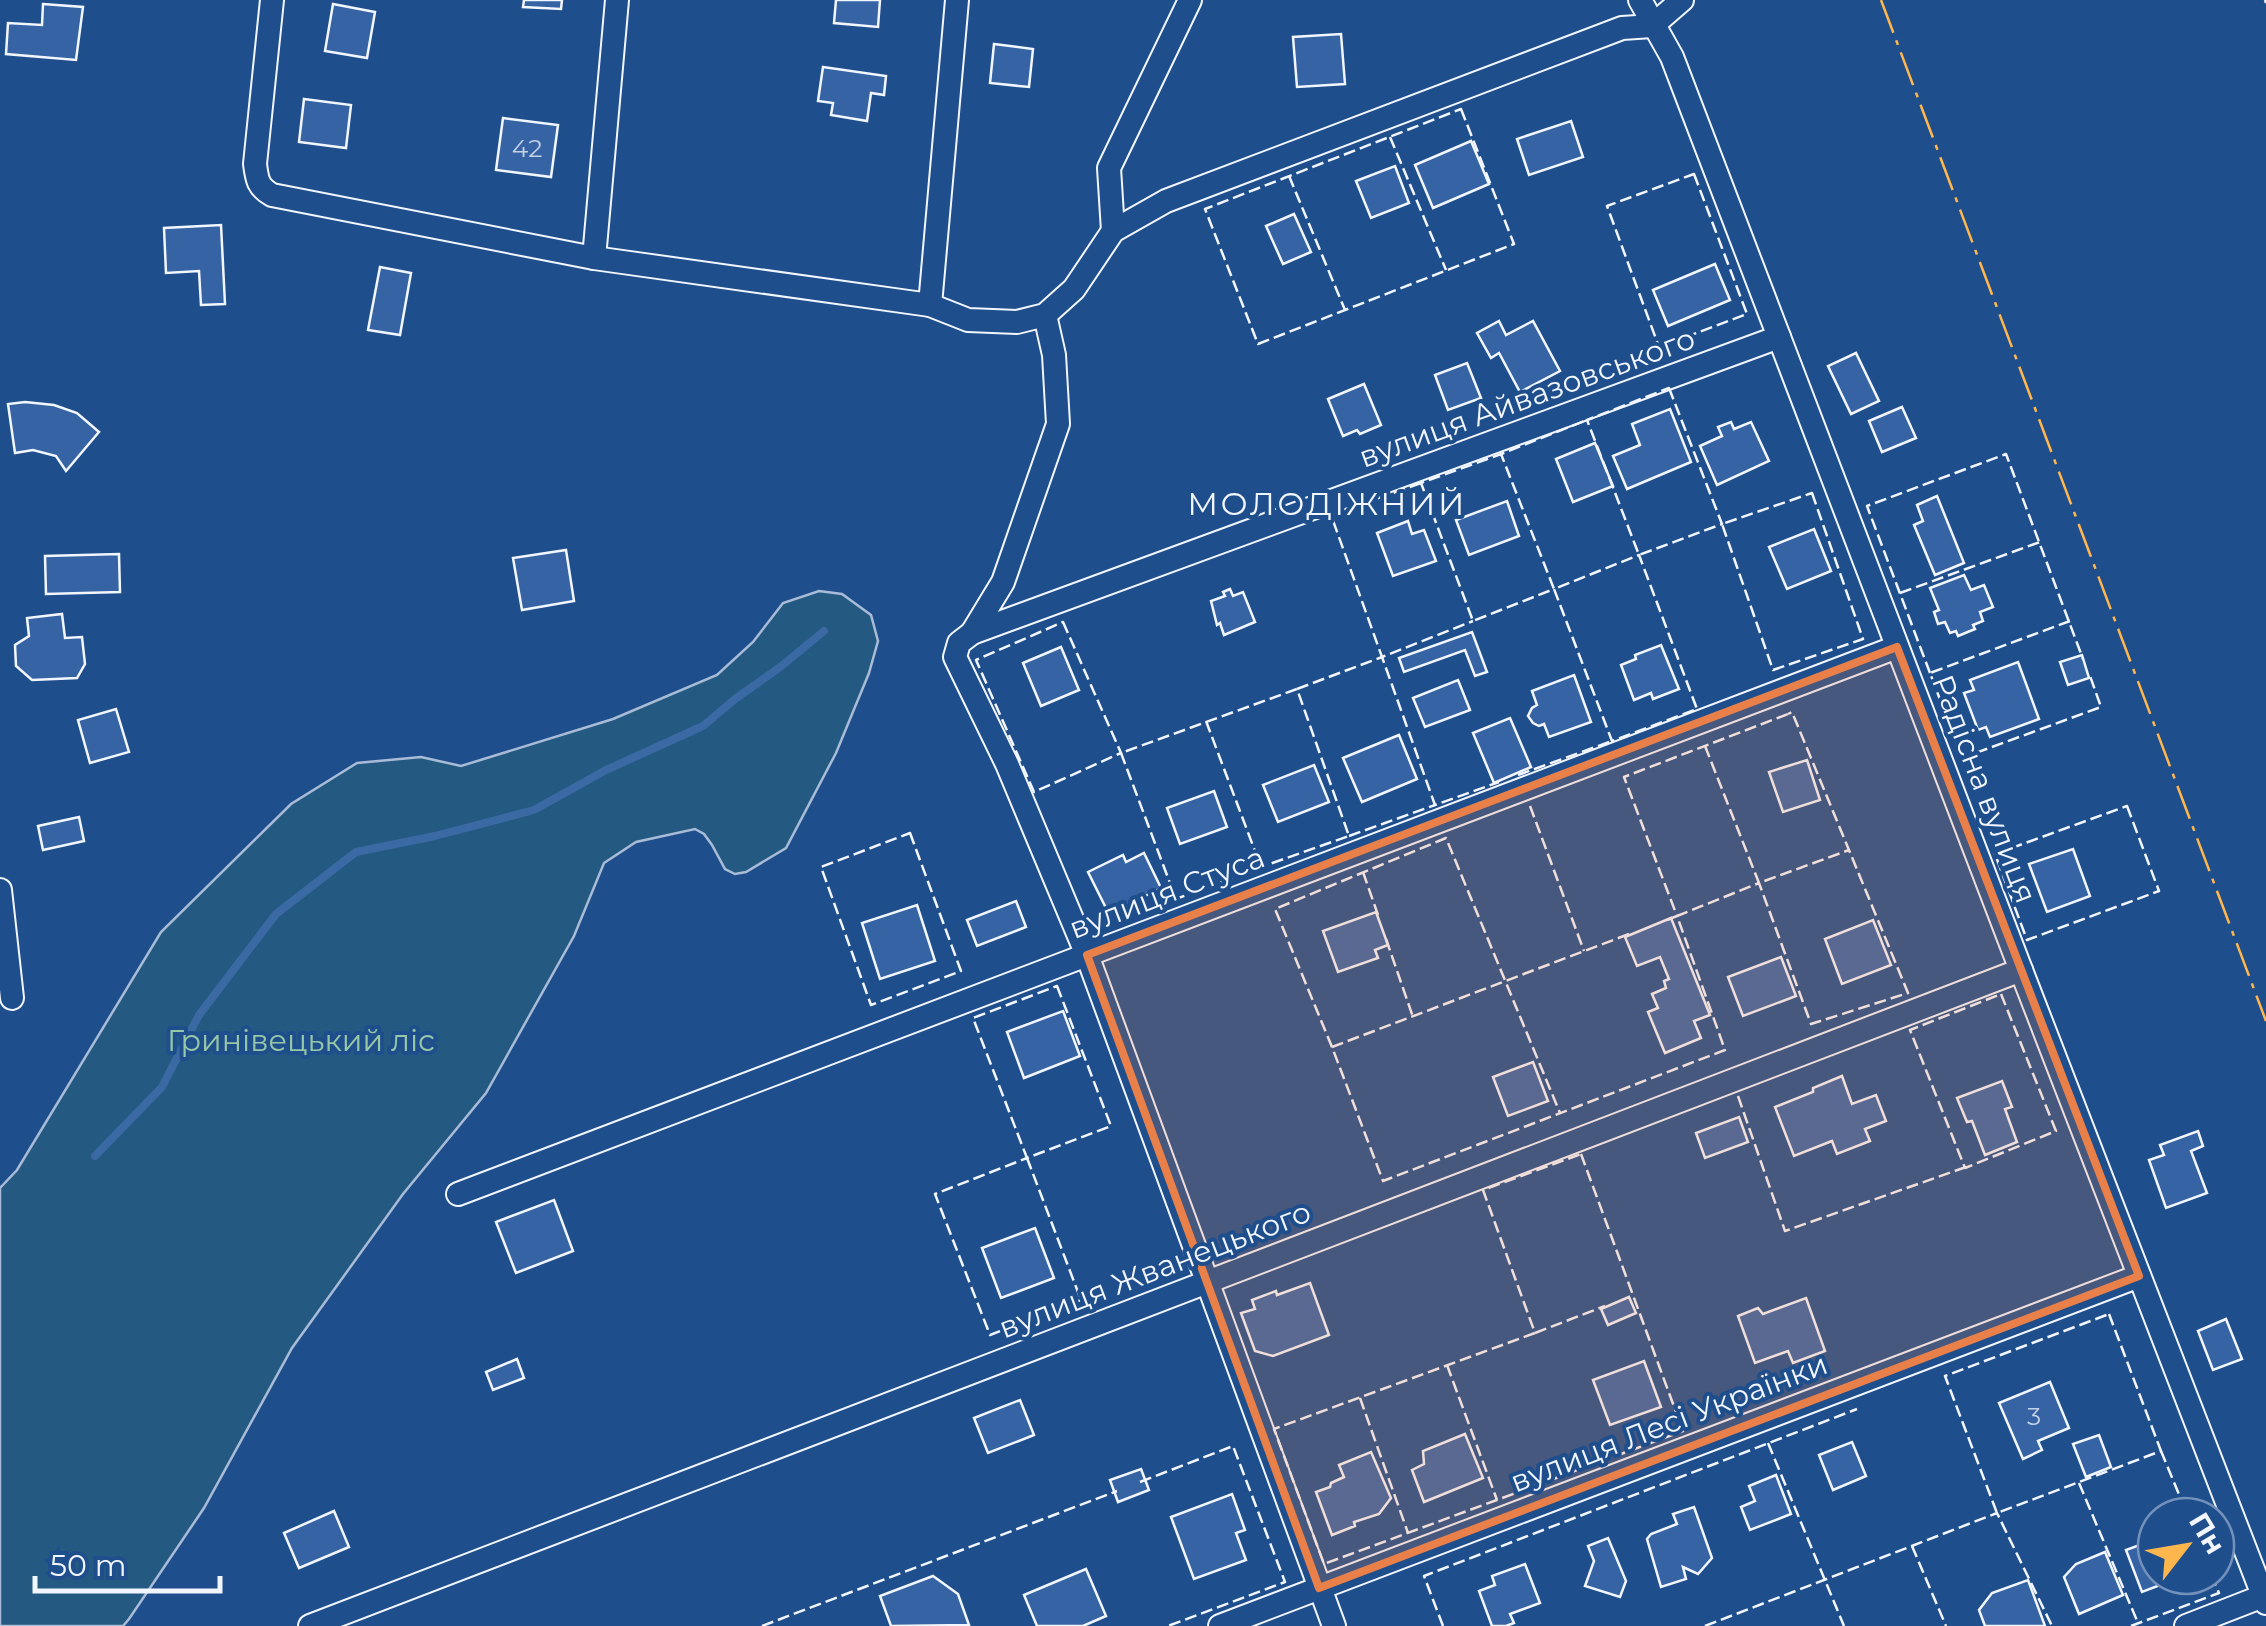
<svg xmlns="http://www.w3.org/2000/svg" width="2266" height="1626" font-family="Montserrat,sans-serif">
	<style>
		.green { fill: #245a82; stroke: #a8bbd7; stroke-width: 2.5 }
		.lines { fill: none; stroke-linecap: round; stroke-linejoin: round }
		.stream { stroke: #3b69a3; stroke-width: 8 }
		.building { fill: #3563a3; stroke: #f2f6ff; stroke-width: 2.5 }
		.minor-casing { stroke: #f2f6ff; stroke-width: 26 }
		.minor { stroke: #1f4e8c; stroke-width: 22 }
		.fence { stroke: #f2f6ff; stroke-width: 2.5; stroke-dasharray: 12 5; stroke-linecap: butt }
		.power { stroke: #ffb74d; stroke-width: 2.5; stroke-dasharray: 35 8 5 8; stroke-linecap: butt }
		.marked { fill: #ea8049; fill-opacity: 0.2; stroke: #ea8049; stroke-width: 8; stroke-linejoin: round }
		.labels { text-anchor: middle; stroke-width: 8; stroke-linejoin: round; paint-order: stroke }
		.number-label { font-size: 25px; fill: #c3d1e8 }
		.street-label { font-size: 30px; fill: #f2f6ff; stroke: #1f4e8c }
		.park-label { font-size: 30px; fill: #97c8a6; stroke: #1f4e8c }
		.neighbourhood-label { font-size: 32px; letter-spacing: 2.5px; fill: #f2f6ff; stroke: #1f4e8c }
	</style>
	<rect width="100%" height="100%" fill="#1f4e8c"/>
	<!-- green -->
	<polygon class="green" points="819,591 842,594 871,615 878,641 869,673 836,753 786,848 746,872 735,874 725,869 712,845 704,834 695,829 636,842 604,863 574,936 486,1093 403,1194 292,1348 204,1508 129,1619 123,1626 0,1626 0,1188 17,1170 161,932 291,804 357,763 421,757 461,766 613,719 717,675 753,642 783,603"/>
	<g class="lines">
		<!-- stream -->
		<polyline class="stream" points="95,1156 162,1087 199,1015 276,914 356,852 435,836 534,810 606,770 703,726 735,699 779,668 824,631"/>
	</g>
	<!-- building -->
	<g class="building">
		<polygon points="524,0 562,0 561,9 523,7"/>
		<polygon points="836,0 880,0 878,27 834,23"/>
		<polygon points="43,4 83,7 76,60 6,54 8,23 42,25"/>
		<polygon points="333,4 375,12 367,58 325,51"/>
		<polygon points="1341,34 1345,84 1297,87 1293,37"/>
		<polygon points="994,44 1033,49 1029,87 990,83"/>
		<polygon points="823,67 886,76 884,95 871,93 867,121 831,115 833,103 818,101"/>
		<polygon points="304,99 351,105 346,148 299,142"/>
		<polygon points="503,118 558,125 551,177 496,170"/>
		<polygon points="1571,121 1583,157 1529,175 1517,139"/>
		<polygon points="1471,141 1489,184 1433,208 1415,165"/>
		<polygon points="1395,166 1409,203 1371,218 1356,181"/>
		<polygon points="1294,214 1311,252 1283,264 1266,226"/>
		<polygon points="221,225 225,304 201,305 199,271 166,273 164,228"/>
		<polygon points="1715,264 1730,300 1668,326 1653,290"/>
		<polygon points="380,267 411,273 400,335 368,330"/>
		<polygon points="1499,321 1506,335 1533,321 1560,371 1520,392 1499,353 1491,358 1477,333"/>
		<polygon points="1856,353 1879,401 1851,414 1828,366"/>
		<polygon points="1467,363 1481,398 1448,410 1435,375"/>
		<polygon points="1364,384 1381,425 1360,434 1357,430 1343,436 1328,399"/>
		<polygon points="25,402 54,405 77,413 99,432 66,471 56,456 33,450 15,453 8,404"/>
		<polygon points="1902,407 1916,438 1882,452 1869,421"/>
		<polygon points="1670,409 1691,462 1627,489 1613,456 1640,445 1632,424"/>
		<polygon points="1731,422 1734,429 1751,422 1769,461 1717,485 1700,446 1722,436 1718,427"/>
		<polygon points="1595,443 1613,486 1573,502 1556,459"/>
		<polygon points="1937,496 1964,563 1935,575 1914,525 1923,521 1917,505"/>
		<polygon points="1507,501 1519,536 1469,555 1456,520"/>
		<polygon points="1408,521 1412,534 1424,530 1436,561 1393,576 1377,533"/>
		<polygon points="1814,529 1831,571 1787,589 1769,547"/>
		<polygon points="566,550 574,601 522,610 513,558"/>
		<polygon points="119,554 120,592 46,594 45,556"/>
		<polygon points="1964,575 1971,590 1984,585 1993,607 1980,612 1983,621 1973,625 1975,629 1958,636 1956,631 1950,633 1945,622 1938,624 1934,612 1939,610 1930,588"/>
		<polygon points="1230,589 1233,596 1243,592 1255,622 1224,635 1220,623 1217,625 1211,601 1225,596 1223,592"/>
		<polygon points="62,614 65,638 82,637 85,664 77,678 32,680 16,666 15,645 29,636 27,618"/>
		<polygon points="1472,632 1487,672 1475,676 1465,650 1404,672 1399,658"/>
		<polygon points="1661,645 1679,689 1653,699 1651,693 1634,700 1621,665 1636,659 1635,655"/>
		<polygon points="1061,647 1079,690 1041,706 1023,663"/>
		<polygon points="2082,655 2089,678 2068,685 2060,662"/>
		<polygon points="2018,662 2039,719 1990,737 1986,727 1978,730 1964,693 1974,690 1970,680"/>
		<polygon points="1574,675 1591,722 1549,737 1544,724 1539,726 1533,723 1528,716 1532,708 1537,705 1532,691"/>
		<polygon points="1458,680 1470,710 1425,727 1413,698"/>
		<polygon points="116,709 129,752 90,763 78,720"/>
		<polygon points="1510,718 1531,767 1494,783 1473,733"/>
		<polygon points="1399,735 1417,779 1362,802 1343,758"/>
		<polygon points="1807,760 1820,800 1783,812 1769,772"/>
		<polygon points="1314,765 1329,802 1278,822 1263,785"/>
		<polygon points="1214,791 1227,827 1180,844 1167,808"/>
		<polygon points="79,817 84,841 43,850 38,826"/>
		<polygon points="2073,849 2090,896 2047,912 2029,864"/>
		<polygon points="1144,853 1161,888 1109,914 1088,872 1123,855 1126,862"/>
		<polygon points="1016,901 1026,927 977,946 967,920"/>
		<polygon points="917,905 935,961 880,979 862,923"/>
		<polygon points="1376,912 1388,945 1375,950 1378,958 1338,972 1323,931"/>
		<polygon points="1671,918 1710,1015 1694,1021 1701,1038 1665,1053 1648,1012 1658,1008 1652,994 1666,988 1664,981 1669,979 1660,957 1637,966 1625,937"/>
		<polygon points="1873,920 1891,965 1842,984 1825,939"/>
		<polygon points="1781,957 1796,996 1743,1016 1728,977"/>
		<polygon points="1063,1011 1080,1056 1024,1078 1007,1032"/>
		<polygon points="1533,1062 1548,1101 1508,1116 1493,1077"/>
		<polygon points="1842,1076 1852,1104 1876,1095 1886,1121 1865,1129 1870,1141 1837,1154 1832,1141 1794,1156 1775,1107 1813,1092 1813,1088"/>
		<polygon points="2002,1081 2012,1107 2005,1109 2017,1142 1985,1155 1972,1121 1967,1122 1957,1098"/>
		<polygon points="1739,1117 1748,1142 1705,1158 1696,1133"/>
		<polygon points="2198,1131 2203,1146 2191,1151 2207,1193 2166,1208 2149,1160 2164,1155 2160,1145"/>
		<polygon points="554,1200 573,1251 516,1273 496,1222"/>
		<polygon points="1035,1228 1054,1278 1001,1298 982,1248"/>
		<polygon points="1310,1283 1329,1335 1273,1356 1255,1351 1241,1313 1255,1309 1252,1300 1276,1291 1277,1295"/>
		<polygon points="1629,1297 1636,1313 1608,1325 1601,1309"/>
		<polygon points="1806,1298 1825,1351 1793,1363 1788,1351 1755,1363 1738,1316 1758,1308 1763,1314"/>
		<polygon points="2226,1319 2242,1359 2213,1370 2198,1331"/>
		<polygon points="517,1359 524,1378 493,1390 486,1372"/>
		<polygon points="1644,1361 1661,1407 1610,1425 1593,1380"/>
		<polygon points="2050,1382 2069,1428 2038,1441 2042,1450 2023,1459 1999,1403"/>
		<polygon points="1020,1400 1034,1435 988,1453 974,1418"/>
		<polygon points="1465,1434 1483,1478 1424,1502 1412,1470 1424,1464 1423,1451"/>
		<polygon points="2099,1435 2111,1467 2086,1477 2073,1444"/>
		<polygon points="1852,1442 1866,1476 1833,1490 1819,1455"/>
		<polygon points="1371,1452 1391,1498 1379,1514 1354,1522 1355,1526 1332,1535 1316,1492 1330,1487 1331,1483 1344,1477 1339,1465"/>
		<polygon points="1141,1469 1149,1490 1118,1502 1110,1480"/>
		<polygon points="1776,1475 1791,1514 1750,1530 1741,1507 1755,1501 1749,1486"/>
		<polygon points="1232,1494 1245,1530 1236,1533 1246,1560 1194,1579 1171,1517"/>
		<polygon points="1694,1507 1712,1558 1698,1574 1683,1567 1686,1579 1661,1587 1647,1539 1651,1534 1677,1524 1673,1514"/>
		<polygon points="334,1511 349,1547 299,1568 284,1533"/>
		<polygon points="1608,1538 1626,1581 1620,1597 1585,1586 1594,1561 1588,1546"/>
		<polygon points="2156,1539 2156,1576 2184,1576 2142,1592 2126,1550"/>
		<polygon points="2105,1552 2123,1595 2079,1614 2064,1577 2076,1564"/>
		<polygon points="1525,1564 1540,1603 1510,1614 1514,1623 1506,1626 1492,1626 1479,1591 1495,1585 1492,1576"/>
		<polygon points="1086,1569 1106,1616 1083,1626 1037,1626 1024,1595"/>
		<polygon points="933,1576 958,1594 969,1625 891,1626 880,1596"/>
		<polygon points="2028,1580 2045,1626 1985,1626 1979,1610 1992,1593"/>
	</g>
	<g class="lines">
		<defs>
			<g id="minor">
				<path d="M272,0L255,164C257,180 258,187 272,195L594,258L930,305L968,320L1017,322L1045,315L1074,289L1113,231L1166,201L1622,28L1652,26L1682,0"/>
				<polyline points="1640,0 1672,57 2021,970 2266,1603"/>
				<polyline points="1113,231 1109,168 1190,0"/>
				<polyline points="594,258 617,0"/>
				<polyline points="930,305 957,0"/>
				<polyline points="972,633 1003,582 1058,424 1054,355 1045,315"/>
				<polyline points="0,890 12,998"/>
				<polyline points="458,1194 1897,647"/>
				<polyline points="310,1626 2021,970"/>
				<polyline points="1220,1626 2139,1276"/>
				<polyline points="1334,1626 1087,955 1007,764 955,657 959,643 972,633 1779,337"/>
				<polyline points="2186,1626 2263,1596"/>
			</g>
		</defs>
		<!-- minor casing -->
		<use href="#minor" class="minor-casing"/>
		<!-- minor -->
		<use href="#minor" class="minor"/>
		<!-- fence -->
		<g class="fence">
			<polyline points="2265,0 2266,3"/>
			<polygon points="1461,109 1514,244 1258,344 1205,209"/>
			<polyline points="1390,137 1446,270"/>
			<polygon points="1694,174 1747,314 1659,347 1607,206"/>
			<polyline points="1289,176 1345,310"/>
			<polygon points="1669,388 1722,524 1639,555 1587,420"/>
			<polyline points="1504,453 1421,483 1473,621 1554,589 1612,741 1697,709 1639,555 1554,589 1501,454 1587,420"/>
			<polyline points="1421,483 1331,515 1382,657 1473,621"/>
			<polygon points="1812,493 1863,639 1773,670 1722,524"/>
			<polyline points="1900,593 2040,542"/>
			<polyline points="2070,621 1930,673 1962,758 2101,707 2089,673"/>
			<polygon points="1063,622 1121,753 1034,792 976,660"/>
			<polyline points="1930,673 1867,506 2006,454 2083,659"/>
			<polyline points="1297,689 1382,657 1435,805 1499,782"/>
			<polyline points="1206,721 1261,867 1176,899 1121,753 1297,689 1349,836 1261,867"/>
			<polyline points="1705,746 1759,883 1849,850"/>
			<polyline points="1518,775 1612,741"/>
			<polyline points="1530,806 1584,951"/>
			<polygon points="2127,806 2159,891 2027,940 1995,854"/>
			<polygon points="910,833 961,971 871,1005 821,867"/>
			<polyline points="1349,836 1435,805"/>
			<polyline points="1363,872 1378,915"/>
			<polyline points="1667,920 1677,916 1624,777 1788,714"/>
			<polyline points="1629,934 1332,1047 1383,1181 1725,1050 1677,916 1759,883 1811,1024 1908,993 1792,712 1788,714"/>
			<polyline points="1386,939 1413,1017"/>
			<polygon points="1057,986 1111,1126 1027,1158 973,1018"/>
			<polygon points="2001,994 2056,1131 1965,1168 1910,1030"/>
			<polyline points="1332,1047 1275,909 1446,838 1560,1113"/>
			<polyline points="1738,1096 1785,1231 1966,1167"/>
			<polygon points="1581,1154 1683,1431 1324,1564 1274,1429 1535,1333 1483,1190"/>
			<polygon points="1027,1158 1081,1300 990,1335 935,1194"/>
			<polygon points="2109,1314 2161,1451 1997,1513 1945,1376"/>
			<polyline points="1535,1333 1605,1306"/>
			<polyline points="1447,1365 1497,1500"/>
			<polyline points="1360,1398 1408,1533"/>
			<polyline points="1768,1443 1844,1626"/>
			<polyline points="2161,1451 2188,1516"/>
			<polyline points="1140,1482 1233,1446 1285,1582 1168,1626"/>
			<polyline points="2079,1483 2138,1623"/>
			<polyline points="1912,1546 1946,1626"/>
			<polyline points="762,1626 1117,1491"/>
			<polyline points="1443,1626 1424,1576 1857,1409"/>
			<polyline points="1705,1626 1997,1513 2052,1626"/>
			<polyline points="2131,1626 2219,1593 2212,1576"/>
		</g>
		<!-- power -->
		<polyline class="power" points="1881,0 2266,1021"/>
	</g>
	<!-- marked area -->
	<path class="marked" d="M1897,647L2139,1276L1319,1588L1087,955Z"/>
	<g class="labels">
		<!-- number labels -->
		<g class="number-label">
			<text x="527" y="157">42</text>
			<text x="2034" y="1425">3</text>
		</g>
		<!-- street labels -->
		<g class="street-label">
			<text transform="translate(1527 398) rotate(-20)" y="10">вулиця Айвазовського</text>
			<text transform="translate(1984 789) rotate(69)" y="10">Радісна вулиця</text>
			<text transform="translate(1167 893) rotate(-21)" y="10">вулиця Стуса</text>
			<text transform="translate(1155 1270) rotate(-21)" y="10">вулиця Жванецького</text>
			<text transform="translate(1669 1423) rotate(-21)" y="10">вулиця Лесі Українки</text>
		</g>
		<!-- park labels -->
		<g class="park-label">
			<text x="301" y="1051">Гринівецький ліс</text>
		</g>
		<!-- neighbourhood labels -->
		<g class="neighbourhood-label">
			<text x="1327" y="515">МОЛОДІЖНИЙ</text>
		</g>
	</g>
	<!-- north arrow -->
	<g transform="translate(2186 1546) rotate(59)"><circle r="48" fill="#1f4e8c" stroke="#7391ba" stroke-width="2.5"/>
	<path d="M0-8L18 38L0 25L-18 38Z" fill="#ffb74d"/>
	<text y="-15" font-size="28" font-weight="bold" text-anchor="middle" fill="#f2f6ff">Пн</text>
	</g>
	<!-- scale -->
	<path d="M35 1576v15h185v-15" fill="none" stroke="#f2f6ff" stroke-width="5"/>
	<text x="50" y="1576" font-size="30" fill="#f2f6ff" stroke="#1f4e8c" stroke-width="8" paint-order="stroke">50 m</text>
</svg>
